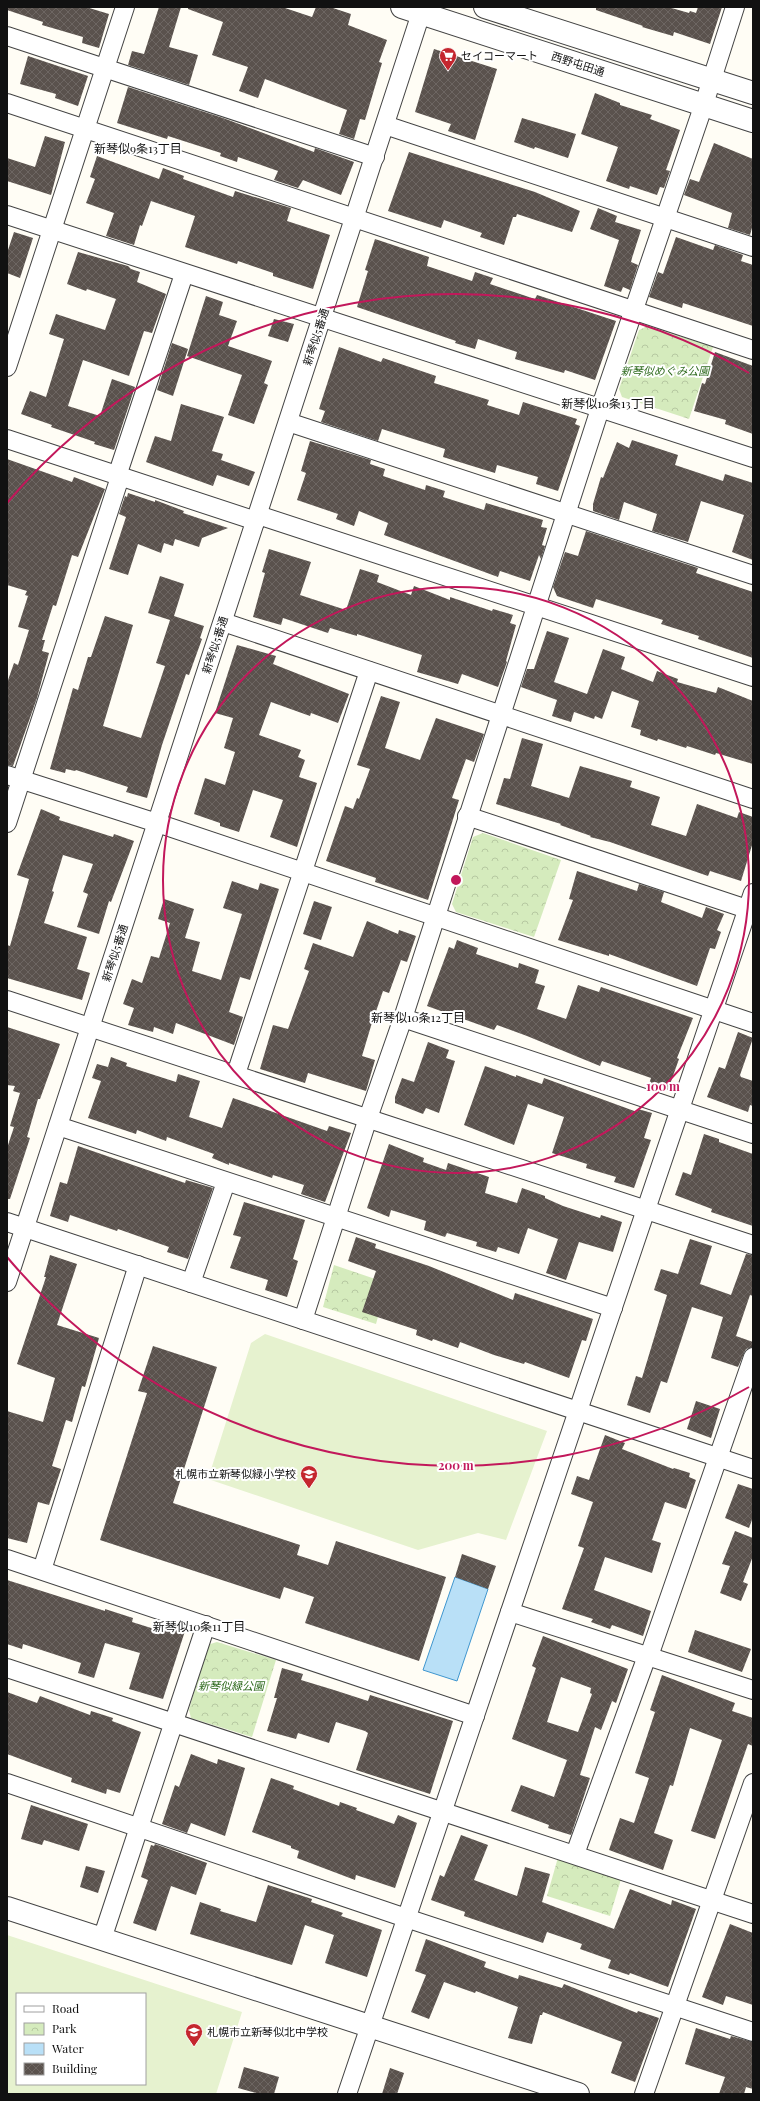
<svg xmlns="http://www.w3.org/2000/svg" width="760" height="2101" font-family="'Playfair Display','Noto Sans JP',serif">
	<style>
		.park { fill: url(#park-crowns) }
		.pitch { fill: #e6f2cf; fill-rule: evenodd }
		.water { fill: #b9e0f7; stroke: #3f96cf }
		.building { fill: url(#building-cross-hatch); fill-rule: evenodd }
		.lines { fill: none; stroke-linecap: round; stroke-linejoin: round }
		.minor-casing { stroke: #444; stroke-width: 20 }
		.tertiary-casing { stroke: #444; stroke-width: 24 }
		.minor { stroke: #fff; stroke-width: 18 }
		.tertiary { stroke: #fff; stroke-width: 22 }
		.ring { fill: none; stroke: #c2185b; stroke-width: 2 }
		.labels { text-anchor: middle; stroke-width: 4; stroke-linejoin: round; paint-order: stroke }
		.poi-label { font-size: 11px; fill: #111; stroke: #fff; text-anchor: start }
		.street-label { font-size: 11px; fill: #111; stroke: #fff }
		.park-label { font-size: 11px; font-style: italic; fill: #2f6b1f; stroke: #fff }
		.neighbourhood-label { font-size: 12px; fill: #111; stroke: #fff }
		.centre { fill: #c2185b; stroke: #fff; stroke-width: 2 }
		.ring-label { font-size: 12px; text-anchor: middle; font-weight: bold; fill: #c2185b; stroke: #fff; stroke-width: 4; stroke-linejoin: round; paint-order: stroke }
	</style>
	<defs>
		<pattern id="park-crowns" width="20" height="18" patternUnits="userSpaceOnUse"><rect width="20" height="18" fill="#d5ebbd"/><path d="M2 6a3 3 0 1 1 6 0M12 15a3 3 0 1 1 6 0" fill="none" stroke="#b6c8a1"/></pattern>
		<pattern id="building-cross-hatch" width="8" height="8" patternUnits="userSpaceOnUse"><rect width="8" height="8" fill="#5a524d"/><path d="M0 0l8 8M0 8l8-8" fill="none" stroke="#6d6662"/></pattern>
	</defs>
	<rect width="100%" height="100%" fill="#fffdf5"/>
	<!-- park -->
	<g class="park">
		<polygon points="648,326 713,347 689,419 622,397 619,389 639,330"/>
		<polygon points="483,833 561,860 534,937 456,912 452,904 473,837"/>
		<polygon points="334,1265 387,1283 376,1324 323,1307"/>
		<polygon points="217,1642 276,1660 252,1737 191,1718 189,1710 207,1645"/>
		<polygon points="559,1854 622,1876 610,1916 547,1896"/>
	</g>
	<!-- pitch -->
	<g class="pitch">
		<polygon points="265,1334 547,1431 506,1540 478,1533 418,1550 208,1479 251,1343"/>
		<path d="M7,1935L242,2012L216,2094H7ZM17,1994H145V2084H17Z"/>
	</g>
	<!-- water -->
	<polygon class="water" points="455,1577 488,1589 457,1681 423,1670"/>
	<!-- building -->
	<g class="building">
		<polygon points="8,7 86,7 109,14 99,48 82,43 83,37 42,25 43,22 7,10"/>
		<polygon points="159,7 181,7 169,47 198,55 189,85 128,65 132,51 144,54"/>
		<polygon points="188,7 282,7 312,17 316,7 330,7 351,14 348,25 387,40 379,62 382,63 365,120 360,119 354,139 339,134 347,110 265,79 258,98 239,91 248,67 212,55 223,22 188,9"/>
		<polygon points="596,7 668,7 689,13 690,11 696,13 698,7 722,7 710,44 674,32 673,36 642,27 643,26 596,10"/>
		<polygon points="434,49 497,69 475,140 448,131 451,124 415,112"/>
		<polygon points="28,56 88,76 78,106 55,98 56,94 20,84"/>
		<polygon points="128,87 223,118 314,152 315,148 354,162 341,195 303,180 298,188 274,180 278,171 238,157 237,162 220,156 221,153 168,136 167,139 117,123"/>
		<polygon points="595,93 620,103 620,105 652,115 650,119 680,130 666,170 670,171 664,188 660,187 657,195 630,186 629,189 606,181 618,147 581,134"/>
		<polygon points="522,118 576,134 568,158 535,147 534,149 514,142"/>
		<polygon points="45,136 65,142 51,195 7,181 7,158 35,167"/>
		<polygon points="714,143 753,159 753,224 750,235 728,228 732,213 684,195 690,179 699,182"/>
		<polygon points="409,152 535,192 580,211 572,232 517,214 516,217 513,217 504,245 480,237 482,233 444,220 441,228 388,211"/>
		<polygon points="97,156 159,179 163,168 184,176 183,179 233,197 235,191 291,208 287,221 330,235 313,289 273,276 273,273 238,261 237,264 185,247 195,216 151,201 142,226 140,225 134,245 106,236 114,213 86,203 95,179 90,177"/>
		<polygon points="598,208 617,216 615,222 641,230 632,258 631,262 638,265 630,290 623,287 621,292 604,286 619,240 590,229"/>
		<polygon points="14,232 33,238 20,278 7,273 7,253"/>
		<polygon points="676,237 713,250 715,245 743,255 741,261 753,265 753,326 683,303 682,308 649,297 658,272 663,274"/>
		<polygon points="375,239 429,257 427,266 472,281 475,272 493,278 490,284 535,299 537,295 616,321 595,380 565,370 564,373 515,359 517,352 478,339 475,349 455,343 456,341 357,307 368,271 365,270"/>
		<polygon points="78,252 128,266 131,269 140,272 137,282 166,294 152,333 144,331 129,376 83,360 68,406 100,416 112,379 135,387 114,450 94,444 95,442 51,427 52,425 21,414 30,391 46,397 64,339 49,334 56,314 105,330 116,299 87,289 86,291 67,284"/>
		<polygon points="206,296 223,302 219,315 237,321 228,346 272,361 264,383 268,385 254,424 228,415 242,375 187,356"/>
		<polygon points="274,319 294,324 288,342 268,336"/>
		<polygon points="172,343 188,349 173,396 157,390"/>
		<polygon points="339,347 381,362 383,358 436,376 434,383 489,400 487,405 519,415 523,402 577,419 575,424 580,426 558,491 536,484 538,477 497,465 495,473 443,457 445,449 382,429 378,441 321,422 325,411 319,409"/>
		<polygon points="715,352 753,366 753,434 725,424 726,420 694,411 702,383 705,384"/>
		<polygon points="181,404 224,417 212,451 223,454 221,460 255,472 249,486 217,475 213,486 146,462 155,436 171,441"/>
		<polygon points="632,440 678,455 675,465 723,481 725,474 753,483 753,560 732,552 744,515 701,501 688,542 652,531 657,514 624,502 619,520 593,511 593,504 601,477 603,478 617,442 629,448"/>
		<polygon points="310,441 371,460 370,464 385,469 383,476 425,490 426,485 445,491 443,497 484,510 486,503 543,520 541,527 547,528 542,545 545,546 541,559 539,555 530,581 500,571 498,577 384,535 388,523 359,511 354,526 336,519 338,514 297,500 306,473 301,471"/>
		<polygon points="7,459 72,482 74,477 105,489 78,557 72,555 56,606 53,605 42,640 45,640 42,651 49,653 37,698 13,766 7,765 7,683 14,663 18,665 29,630 18,627 28,596 25,595 27,591 7,585"/>
		<polygon points="128,493 155,502 155,500 184,511 183,513 228,528 202,538 199,547 175,539 173,546 164,543 161,553 138,544 128,575 109,569 126,517 119,514 125,496 127,497"/>
		<polygon points="586,531 698,568 696,573 753,592 753,658 698,639 699,636 661,624 663,620 596,599 593,608 557,596 553,587 565,552 578,556"/>
		<polygon points="269,549 311,562 300,595 346,610 360,569 379,575 377,582 411,595 414,586 450,600 450,597 492,611 493,609 513,615 510,623 516,625 506,661 507,662 498,687 462,674 458,684 417,672 422,655 357,634 357,636 330,628 328,633 283,618 281,625 253,617 265,573 262,572"/>
		<polygon points="160,576 184,584 174,616 204,626 200,638 202,639 189,675 186,674 162,745 147,798 126,792 128,787 76,770 75,771 66,769 65,773 50,769 73,688 78,690 88,657 91,657 105,616 133,625 103,726 141,738 165,666 156,663 170,620 148,613"/>
		<polygon points="547,631 569,638 554,682 587,694 603,649 625,657 621,669 653,682 657,671 678,679 677,682 716,693 718,687 753,701 753,764 716,753 715,755 687,746 686,748 658,739 657,741 640,735 641,730 631,727 639,701 612,691 602,719 595,716 594,719 574,712 571,722 552,716 557,700 521,687 527,669 534,669"/>
		<polygon points="237,645 276,656 273,664 349,694 338,723 311,713 310,716 271,702 259,735 301,750 298,757 305,760 299,777 317,783 297,847 270,837 283,800 253,790 239,832 220,826 220,823 194,814 205,778 225,785 235,752 224,748 233,718 215,713"/>
		<polygon points="381,696 400,702 385,748 420,760 436,718 484,734 474,762 466,759 452,798 459,800 428,900 375,882 376,878 326,861 345,806 353,809 357,798 359,799 370,769 357,765"/>
		<polygon points="522,738 543,744 531,786 569,798 580,766 632,781 630,787 660,797 651,825 686,836 697,804 737,818 739,812 753,817 753,842 741,881 710,871 708,876 610,842 590,837 591,836 560,825 561,824 496,804 504,778 510,779"/>
		<polygon points="41,809 60,817 59,820 113,837 114,834 134,841 111,902 109,901 99,934 77,927 88,894 83,892 93,864 63,855 52,891 54,892 44,923 87,937 77,969 90,973 82,1000 7,978 7,945 10,946 29,879 17,875"/>
		<polygon points="577,871 637,891 639,884 664,892 661,902 702,918 706,907 724,914 717,930 721,932 715,949 710,948 697,986 609,954 609,956 558,940 573,900 569,899"/>
		<polygon points="232,881 258,890 260,883 279,889 250,980 240,977 229,1012 243,1017 234,1045 176,1023 173,1034 154,1027 153,1032 128,1025 134,1008 123,1004 132,979 142,983 151,956 159,958 170,923 158,919 164,899 194,909 185,938 200,942 192,971 221,980 242,914 223,908"/>
		<polygon points="314,901 332,907 321,940 303,934"/>
		<polygon points="367,921 398,934 399,930 416,936 407,962 401,960 389,993 383,991 371,1026 362,1056 375,1060 366,1091 308,1073 305,1083 260,1069 273,1025 288,1029 309,971 304,969 313,943 353,957"/>
		<polygon points="457,940 478,948 476,954 518,968 519,963 539,970 535,983 545,986 537,1009 566,1019 578,985 599,992 601,987 693,1018 677,1058 679,1059 668,1090 649,1084 651,1078 602,1061 600,1066 527,1036 497,1025 494,1030 427,1006 449,947 454,949"/>
		<polygon points="7,1027 60,1044 40,1099 38,1099 27,1137 30,1138 10,1199 7,1199 7,1148 14,1127 10,1126 20,1093 13,1091 15,1086 7,1085"/>
		<polygon points="738,1032 753,1038 740,1075 741,1077 753,1081 753,1106 750,1105 748,1112 707,1097 719,1067 725,1069"/>
		<polygon points="428,1042 449,1050 446,1058 455,1061 439,1113 426,1108 423,1114 395,1103 395,1097 402,1078 414,1082"/>
		<polygon points="111,1057 127,1063 126,1066 176,1082 178,1074 200,1081 189,1117 222,1128 233,1098 327,1131 329,1126 351,1133 325,1202 301,1194 304,1185 273,1175 272,1178 229,1163 229,1165 212,1158 214,1154 167,1137 166,1141 137,1130 136,1134 88,1118 101,1081 92,1078 97,1064 108,1067"/>
		<polygon points="485,1066 516,1077 516,1075 542,1084 544,1078 637,1112 638,1109 652,1113 644,1138 651,1140 634,1188 614,1182 616,1177 586,1168 587,1164 552,1153 564,1117 528,1104 514,1145 464,1125"/>
		<polygon points="704,1134 719,1139 719,1142 753,1154 753,1226 711,1212 712,1209 675,1195 683,1172 691,1175"/>
		<polygon points="389,1144 424,1158 423,1162 446,1170 448,1163 489,1177 485,1193 517,1203 522,1188 545,1196 545,1198 563,1206 600,1218 601,1215 622,1222 613,1252 579,1242 566,1280 546,1273 558,1239 528,1228 519,1254 498,1247 496,1252 476,1246 477,1242 447,1233 445,1237 424,1230 426,1221 391,1210 389,1217 367,1208"/>
		<polygon points="78,1146 185,1183 186,1180 213,1188 188,1259 167,1252 169,1247 118,1229 117,1231 70,1215 68,1222 50,1216 60,1182 67,1184"/>
		<polygon points="244,1202 305,1220 293,1259 298,1261 287,1297 265,1290 268,1280 230,1268 241,1237 233,1235"/>
		<polygon points="356,1237 376,1244 375,1248 429,1266 513,1300 515,1293 593,1319 586,1341 582,1340 569,1378 525,1362 524,1364 494,1355 460,1342 458,1348 433,1339 432,1341 416,1335 417,1330 362,1312 376,1271 348,1261"/>
		<polygon points="690,1239 712,1246 700,1284 731,1295 746,1254 753,1255 753,1296 750,1295 736,1336 753,1342 753,1347 746,1349 738,1367 711,1358 723,1317 692,1307 667,1383 661,1381 650,1413 627,1405 636,1376 642,1378 667,1295 654,1290 661,1269 678,1274"/>
		<polygon points="50,1255 77,1264 57,1325 99,1338 85,1387 82,1386 72,1422 66,1420 52,1466 61,1469 49,1505 38,1502 27,1543 7,1538 7,1411 43,1422 55,1378 17,1364 46,1277 44,1277"/>
		<polygon points="153,1346 217,1367 173,1503 300,1545 297,1555 328,1565 336,1541 446,1577 419,1661 305,1623 314,1597 284,1587 280,1599 100,1540 147,1393 138,1391"/>
		<polygon points="696,1401 720,1409 711,1438 687,1429"/>
		<polygon points="605,1435 625,1443 622,1449 673,1469 674,1468 690,1473 689,1477 696,1480 686,1509 665,1502 652,1540 661,1543 652,1573 605,1557 594,1590 651,1611 643,1636 612,1625 610,1629 591,1622 593,1619 562,1609 584,1548 578,1546 593,1502 571,1494 577,1476 589,1480"/>
		<polygon points="738,1484 753,1489 753,1517 749,1528 725,1518"/>
		<polygon points="735,1531 753,1538 753,1556 743,1582 748,1584 741,1601 720,1593 730,1566 722,1564"/>
		<polygon points="462,1554 496,1566 488,1589 455,1577"/>
		<polygon points="7,1580 105,1611 105,1609 133,1618 132,1622 164,1632 166,1625 185,1631 163,1699 129,1689 140,1653 105,1643 94,1678 78,1673 81,1663 23,1644 22,1649 7,1644"/>
		<polygon points="695,1630 751,1649 742,1672 688,1652"/>
		<path d="M543,1636L628,1669L616,1703L612,1701L601,1730L595,1727L580,1775L590,1778L571,1835L548,1828L549,1825L511,1811L521,1785L554,1797L567,1760L512,1739L536,1668L532,1666ZM561,1677L591,1688L590,1693L592,1694L578,1732L547,1722Z"/>
		<polygon points="282,1668 303,1674 301,1680 334,1690 368,1701 370,1695 453,1721 430,1794 356,1770 368,1733 365,1731 336,1722 329,1743 298,1733 296,1739 267,1731 277,1698 274,1698"/>
		<polygon points="662,1675 735,1703 732,1711 753,1718 753,1746 748,1744 715,1839 691,1831 722,1740 690,1728 673,1786 670,1785 654,1833 673,1840 663,1870 609,1850 620,1818 634,1823 649,1778 635,1773 655,1712 650,1710"/>
		<polygon points="7,1692 37,1703 40,1696 90,1715 91,1711 113,1718 112,1721 141,1732 120,1793 107,1789 106,1794 71,1782 72,1778 7,1754"/>
		<polygon points="191,1754 217,1764 218,1759 245,1768 225,1836 191,1823 187,1833 162,1824 175,1785 179,1787"/>
		<polygon points="271,1778 294,1786 293,1789 339,1806 340,1802 357,1808 356,1810 394,1824 398,1815 417,1823 395,1888 356,1875 355,1880 297,1858 299,1851 291,1848 291,1846 252,1832"/>
		<polygon points="31,1805 88,1824 79,1851 44,1840 42,1845 21,1839"/>
		<polygon points="461,1835 488,1845 474,1880 517,1896 525,1867 550,1874 542,1902 614,1929 630,1889 671,1905 672,1900 696,1909 668,1987 630,1973 629,1975 608,1968 611,1960 580,1949 582,1944 547,1932 543,1943 464,1916 465,1912 431,1900 440,1875 444,1877"/>
		<polygon points="155,1844 207,1863 196,1895 171,1886 156,1931 133,1923 148,1880 141,1877 151,1845 154,1846"/>
		<polygon points="86,1866 105,1871 98,1893 80,1887"/>
		<polygon points="268,1885 312,1899 311,1902 343,1913 341,1916 382,1930 367,1977 325,1963 334,1935 305,1925 292,1965 190,1934 200,1902 221,1909 220,1911 256,1922"/>
		<polygon points="730,1924 753,1933 753,2005 726,1996 723,2005 702,1997"/>
		<polygon points="426,1939 486,1962 484,1967 518,1979 519,1975 562,1988 564,1984 637,2013 638,2011 659,2018 635,2082 611,2073 622,2042 543,2012 542,2015 540,2015 532,2044 508,2038 518,2007 476,1991 475,1993 444,1982 429,2019 411,2012 426,1975 415,1971"/>
		<polygon points="696,2028 730,2039 731,2036 753,2042 753,2089 746,2087 744,2094 719,2094 725,2077 685,2064"/>
		<polygon points="244,2067 279,2077 274,2094 260,2094 238,2088"/>
		<polygon points="390,2068 404,2073 397,2094 382,2094"/>
	</g>
	<g class="lines">
		<defs>
			<g id="minor">
				<polyline points="7,36 375,157"/>
				<polyline points="7,103 753,350"/>
				<polyline points="385,125 753,247"/>
				<polyline points="7,215 753,458"/>
				<polyline points="7,367 125,7"/>
				<polyline points="288,422 753,575"/>
				<polyline points="7,439 256,521"/>
				<polyline points="117,476 184,274"/>
				<polyline points="258,515 753,677"/>
				<polyline points="223,622 753,799"/>
				<polyline points="7,775 157,823 753,1023"/>
				<polyline points="467,816 753,911"/>
				<polyline points="7,823 120,477"/>
				<polyline points="7,1000 753,1245"/>
				<polyline points="403,1018 753,1134"/>
				<polyline points="236,1074 369,671"/>
				<polyline points="58,1126 613,1308"/>
				<polyline points="7,1222 753,1469"/>
				<polyline points="7,1282 423,7"/>
				<polyline points="191,1283 226,1182"/>
				<polyline points="303,1320 368,1118 403,1018 600,409 704,104 735,7"/>
				<polyline points="7,1559 475,1716"/>
				<polyline points="42,1570 138,1265"/>
				<polyline points="510,1612 753,1690"/>
				<polyline points="649,1656 753,1357"/>
				<polyline points="7,1668 753,1914"/>
				<polyline points="7,1783 406,1918 753,2032"/>
				<polyline points="575,1854 647,1656"/>
				<polyline points="102,1939 206,1625"/>
				<polyline points="347,2094 753,893"/>
				<polyline points="644,2094 753,1783"/>
			</g>
			<g id="tertiary">
				<polyline points="402,7 753,121"/>
				<polyline points="485,7 753,93"/>
				<polyline points="7,1908 578,2094"/>
			</g>
		</defs>
		<!-- minor casing -->
		<use href="#minor" class="minor-casing"/>
		<!-- tertiary casing -->
		<use href="#tertiary" class="tertiary-casing"/>
		<!-- minor -->
		<use href="#minor" class="minor"/>
		<!-- tertiary -->
		<use href="#tertiary" class="tertiary"/>
	</g>
	<!-- distance rings -->
	<g class="ring">
		<circle cx="456" cy="880" r="293"/>
		<path d="M749 1387A586 586 0 0 1 7 1257M7 503A586 586 0 0 1 749 373"/>
	</g>
	<!-- icons -->
	<defs>
		<symbol id="supermarket-pin" viewBox="-11 -11 22 30"><path d="M0 17L-7.5 6A9.5 9.5 0 1 1 7.5 6Z" fill="#c4262e" stroke="#fff"/><path d="M-6-5.5h2.5l.6 2H6L4.5 2H-2.5L-4.4-4H-6ZM-1.5 3.2a1.3 1.3 0 1 0 .1 0ZM3 3.2a1.3 1.3 0 1 0 .1 0Z" fill="#fff"/></symbol>
		<symbol id="school-pin" viewBox="-11 -11 22 30"><path d="M0 17L-7.5 6A9.5 9.5 0 1 1 7.5 6Z" fill="#c4262e" stroke="#fff"/><path d="M0-5L7-2L0 1L-7-2ZM-4 1L0 2.5L4 1V4Q0 6-4 4Z" fill="#fff"/></symbol>
	</defs>
	<g fill-rule="evenodd">
		<use href="#supermarket-pin" x="438" y="46" width="20" height="27"/>
		<use href="#school-pin" x="299" y="1464" width="20" height="27"/>
		<use href="#school-pin" x="184" y="2022" width="20" height="27"/>
	</g>
	<g class="labels">
		<!-- poi labels -->
		<g class="poi-label">
			<text x="461" y="60">セイコーマート</text>
			<text x="296" y="1478" text-anchor="end">札幌市立新琴似緑小学校</text>
			<text x="207" y="2036">札幌市立新琴似北中学校</text>
		</g>
		<!-- street labels -->
		<g class="street-label">
			<text transform="translate(578 64) rotate(18)" y="4">西野屯田通</text>
			<text transform="translate(316 337) rotate(-72)" y="4">新琴似5番通</text>
			<text transform="translate(215 645) rotate(-72)" y="4">新琴似5番通</text>
			<text transform="translate(115 953) rotate(-72)" y="4">新琴似5番通</text>
		</g>
		<!-- park labels -->
		<g class="park-label">
			<text x="665" y="375">新琴似めぐみ公園</text>
			<text x="231" y="1690">新琴似緑公園</text>
		</g>
		<!-- neighbourhood labels -->
		<g class="neighbourhood-label">
			<text x="138" y="153">新琴似9条13丁目</text>
			<text x="608" y="408">新琴似10条13丁目</text>
			<text x="418" y="1022">新琴似10条12丁目</text>
			<text x="199" y="1631">新琴似10条11丁目</text>
		</g>
	</g>
	<circle cx="456" cy="880" r="6" class="centre"/>
	<g class="ring-label">
		<text x="663" y="1091">100 m</text>
		<text x="456" y="1470">200 m</text>
	</g>
	<!-- border -->
	<rect width="760" height="2101" fill="none" stroke="#111111" stroke-width="16"/>
	<!-- legend -->
	<rect x="16" y="1993" width="130" height="92" fill="#ffffff" stroke="#a0a0a0"/>
	<rect x="24" y="2006" width="20" height="6" fill="#ffffff" stroke="#a0a0a0"/>
	<text x="52" y="2013" font-size="12" fill="#111111">Road</text>
	<rect x="24" y="2023" width="20" height="12" fill="url(#park-crowns)" stroke="#a0a0a0"/>
	<text x="52" y="2033" font-size="12" fill="#111111">Park</text>
	<rect x="24" y="2043" width="20" height="12" fill="#b9e0f7" stroke="#a0a0a0"/>
	<text x="52" y="2053" font-size="12" fill="#111111">Water</text>
	<rect x="24" y="2063" width="20" height="12" fill="url(#building-cross-hatch)" stroke="#a0a0a0"/>
	<text x="52" y="2073" font-size="12" fill="#111111">Building</text>
</svg>
